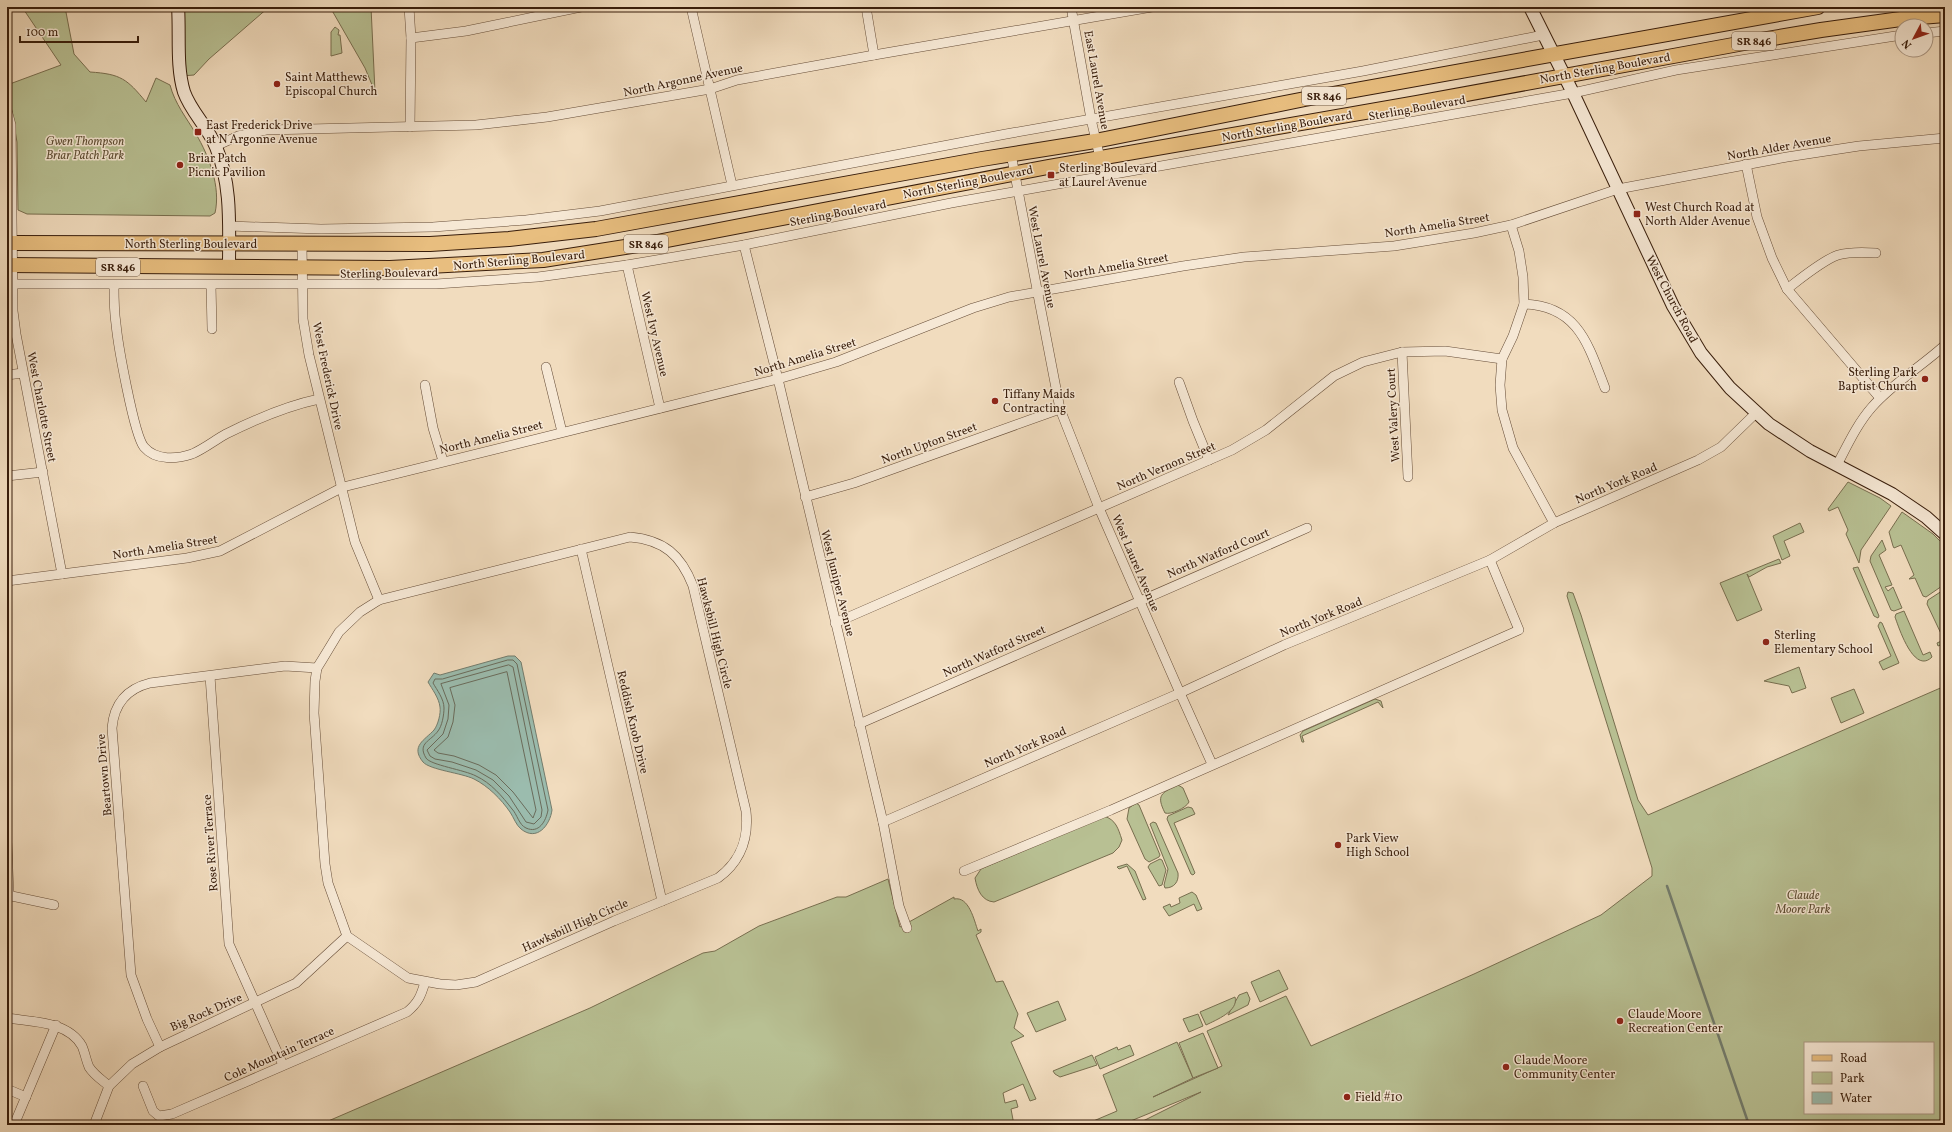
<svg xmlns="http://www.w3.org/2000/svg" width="1952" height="1132" font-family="Vollkorn,serif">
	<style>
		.green { fill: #b8c093; stroke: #786e4f; fill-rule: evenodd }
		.water { fill: #9bbcae; stroke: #737c6d }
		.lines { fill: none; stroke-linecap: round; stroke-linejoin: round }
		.shore { stroke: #6a6c5c; stroke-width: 1 }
		.stream { stroke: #737c6d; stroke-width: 2.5 }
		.street-casing { stroke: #664d38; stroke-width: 10 }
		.secondary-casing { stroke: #381d0b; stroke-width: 14 }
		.primary-casing { stroke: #381d0b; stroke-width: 16 }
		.street { stroke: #f6e8d5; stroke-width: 9 }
		.secondary { stroke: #f6e8d5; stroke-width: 12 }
		.primary { stroke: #e8be7f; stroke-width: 14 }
		.poi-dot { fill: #8f2418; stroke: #f6e8d5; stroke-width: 1.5 }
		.labels { text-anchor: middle; stroke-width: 3; stroke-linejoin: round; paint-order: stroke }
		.shield { fill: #f6e8d5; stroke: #715a48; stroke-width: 1 }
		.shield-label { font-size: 11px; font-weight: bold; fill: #381d0b }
		.street-label { font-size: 12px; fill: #381d0b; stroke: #f6e8d5 }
		.poi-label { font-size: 12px; fill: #381d0b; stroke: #f6e8d5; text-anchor: start }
		.park-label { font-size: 12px; font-style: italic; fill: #5e4e34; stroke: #f6e8d5 }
	</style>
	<rect width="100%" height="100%" fill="#f1dcbe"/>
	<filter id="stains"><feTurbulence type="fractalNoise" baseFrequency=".005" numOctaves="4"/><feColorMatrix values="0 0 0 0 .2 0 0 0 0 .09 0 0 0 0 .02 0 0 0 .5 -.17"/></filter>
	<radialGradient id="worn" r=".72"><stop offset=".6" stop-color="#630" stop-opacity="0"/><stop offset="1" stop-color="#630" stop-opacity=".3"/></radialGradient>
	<!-- green -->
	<g class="green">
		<path d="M22,7H65L74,54L90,72C121,74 127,79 146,102L156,78L170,85C175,104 186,117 196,134C209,156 221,187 215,213L210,216L27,214L18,210L17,142L7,85L61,65Z"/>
		<polygon points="178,7 269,7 209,59 194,75 181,76"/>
		<polygon points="330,7 371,7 375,92 365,68"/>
		<polygon points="335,27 339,30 338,35 340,35 342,53 331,56 331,32"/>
		<polygon points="1848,482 1880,498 1891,506 1861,550 1859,563 1846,534 1848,530 1838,507 1829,511 1828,509"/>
		<polygon points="1902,512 1933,534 1945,546 1945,584 1926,597 1923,596 1915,578 1909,579 1914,575 1901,545 1894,548 1893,546 1889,532"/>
		<polygon points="1800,523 1804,532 1784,541 1790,556 1782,560 1773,536"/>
		<polygon points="1882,540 1886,550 1879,555 1892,585 1885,587 1888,591 1893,587 1902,608 1894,611 1891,610 1870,561 1871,556"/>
		<polygon points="1779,559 1781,563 1767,567 1749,577 1747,574 1762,610 1737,621 1720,583"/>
		<polygon points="1858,567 1879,616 1878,618 1874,616 1853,568"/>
		<polygon points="1945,589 1945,643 1938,646 1937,643 1944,640 1927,604 1928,600"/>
		<path d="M1568,592L1573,593L1581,615L1638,800L1648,815L1945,686V1125H1135L1201,1092L1121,1125H1084L1117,1111L1103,1075L1177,1042L1193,1078L1153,1097L1222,1066L1207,1031L1286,996L1311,1046L1474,974L1601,915L1652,876V868L1567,596ZM1805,1043H1933V1113H1805Z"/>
		<path d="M1904,611L1923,655L1930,652L1932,657C1914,675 1899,628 1895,617L1896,614Z"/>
		<polygon points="1880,622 1882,623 1899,663 1883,670 1879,662 1891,656 1878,626"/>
		<polygon points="1799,667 1806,688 1792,693 1789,686 1764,681"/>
		<polygon points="1854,689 1864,713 1841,723 1831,698"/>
		<polygon points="1375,699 1381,701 1383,708 1378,702 1302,736 1304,742 1302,742 1300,735 1303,731"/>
		<path d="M1178,785L1183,788L1189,802C1186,808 1171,815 1165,813C1156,795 1161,793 1178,785Z"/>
		<polygon points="1136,803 1139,805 1160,855 1159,857 1149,862 1145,859 1127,819 1129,808"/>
		<polygon points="1188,807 1192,808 1195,814 1174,823 1195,873 1193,875 1191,874 1167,819 1168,816"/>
		<path d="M1104,816C1116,820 1118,828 1122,840L1119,847L1113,853L994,902C982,901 977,890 975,878L981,869Z"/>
		<path d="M1153,822L1156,823L1178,873C1179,882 1174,888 1165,888L1164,885L1168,869L1150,824Z"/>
		<polygon points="1160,859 1162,860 1166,870 1162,885 1159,886 1148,867 1150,864"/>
		<polygon points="1127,864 1135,871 1146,899 1143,900 1127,866 1119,869 1117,867"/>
		<path d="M888,879L900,927L954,897V899C969,896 974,920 978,931L981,929V932L976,935L996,982L1003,981L1018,1014L1014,1028L1024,1036L1011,1042L1036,1099L1030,1101L1023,1084L1003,1093L1005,1103L1016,1100L1018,1107L1011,1109L1014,1125H319L590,1008L703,953L715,951L759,926L837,897H846Z"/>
		<polygon points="1192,892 1196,895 1202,909 1197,911 1194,904 1169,916 1163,907 1170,904 1171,907 1180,903 1179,898"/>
		<polygon points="1279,970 1288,989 1260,1002 1251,982"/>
		<polygon points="1247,992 1250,999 1248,1005 1228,1015 1239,995"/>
		<path d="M1235,997C1239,1011 1216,1020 1206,1025L1200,1012Z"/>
		<polygon points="1058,1001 1066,1020 1036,1032 1027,1013"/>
		<polygon points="1198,1014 1203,1026 1189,1032 1183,1019"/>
		<polygon points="1203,1033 1218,1068 1193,1078 1179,1043"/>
		<polygon points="1130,1045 1134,1055 1100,1069 1095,1057 1117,1047 1118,1050"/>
		<polygon points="1092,1055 1097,1065 1060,1077 1055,1074 1053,1071"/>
	</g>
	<!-- water -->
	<path class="water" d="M508,656H515L521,662L552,810C550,825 537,842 521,829C516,825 514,818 510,812C501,799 488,786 474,779C462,773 430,770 423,762C410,746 425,740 434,730C438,725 441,713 440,707C439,698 432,689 428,682L434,673L440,675Z"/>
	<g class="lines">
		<!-- shore -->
		<g class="shore">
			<path d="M508,660H513L517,664L548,810C546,821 539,834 526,828C519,825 517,814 512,809C502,796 491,783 476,776C465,770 430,765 426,758C417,743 431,741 438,731C442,726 444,715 444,708C444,699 437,690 433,683L435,679H442Z"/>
			<polygon points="509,665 513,667 542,810 541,817 534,824 526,822 509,796 493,780 476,770 452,762 435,759 430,756 427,750 443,734 448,719 449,705 441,684"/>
			<polygon points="507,672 536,810 533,818 513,792 496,775 479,765 454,756 438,753 434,750 448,737 453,722 455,705 450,688"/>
		</g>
		<!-- stream -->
		<polyline class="stream" points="1667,886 1749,1125"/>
		<defs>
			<g id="street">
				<polyline points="409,7 411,38 410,127"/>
				<polyline points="691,7 732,185"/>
				<polyline points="866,7 874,55"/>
				<polyline points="1071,7 1091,119 1100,158"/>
				<polyline points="1926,33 1945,31"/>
				<polyline points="411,38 466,31 581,7"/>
				<polyline points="7,110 11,125 13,311 16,334 62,574"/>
				<polyline points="216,146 238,136 266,130 476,125 547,117 710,89 737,80 874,55 1152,7"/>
				<polyline points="1011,154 1060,409 1099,508 1180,693 1212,764"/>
				<polyline points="1746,164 1757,217 1772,258 1787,289 1880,398"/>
				<polyline points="1511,225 1519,251 1523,277 1524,304 1513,336 1502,359 1500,385 1502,410 1513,448 1554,523"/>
				<polyline points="229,226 321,229 433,227 526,220 600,211 1006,134 1363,71 1543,35"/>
				<polyline points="302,244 303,319 309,355 355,542 379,600"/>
				<polyline points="744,245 778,379 883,822 899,906 907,928"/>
				<polyline points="627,265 660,408"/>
				<polyline points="7,284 436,284 538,277 627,265 744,245 951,203 1573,93 1676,70 1902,35"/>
				<path d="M114,285C114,298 114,311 116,324C118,345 134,435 144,447C156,461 177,459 192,454C204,449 215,440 226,434C256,419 286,406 319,399"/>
				<polyline points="211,285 212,329"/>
				<path d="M1787,289C1800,279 1823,260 1838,255C1849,252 1863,252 1876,253"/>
				<path d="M1524,304C1578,306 1588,344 1605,388"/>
				<polyline points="1402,352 1408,477"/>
				<polyline points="546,367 562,432"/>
				<polyline points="7,375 23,373"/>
				<polyline points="1179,382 1193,421 1209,460"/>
				<polyline points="425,385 433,428 443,461"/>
				<path d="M1837,465C1847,446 1857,424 1872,407C1893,383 1922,366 1945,345"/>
				<polyline points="7,476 43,472"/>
				<polyline points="805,497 854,483 1060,409"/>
				<path d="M630,537C664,540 681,555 693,586L746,811C749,839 741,861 718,878L614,921L476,982L456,985L440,984L408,978L347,936L328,883L325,864L314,713L315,681L317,668L322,660L339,632L360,612L379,600Z"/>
				<polyline points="581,549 662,901"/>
				<polyline points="7,581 187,558 220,551 343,487 778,379 836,362 973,308 1009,297 1183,266 1244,257 1394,246 1474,233 1511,225 1618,189 1787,157 1859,146 1945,138"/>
				<polyline points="835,623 1232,450 1266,430 1334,376 1363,362 1402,352 1445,351 1502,359"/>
				<polyline points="210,676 229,944 283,1065"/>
				<polyline points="859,724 1307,528"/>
				<polyline points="883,822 1180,693 1284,645 1490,560 1554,523 1698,460 1721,447 1756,413"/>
				<polyline points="7,842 9,895"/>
				<polyline points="964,871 1111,810 1519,630 1490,560"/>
				<polyline points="7,895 54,905"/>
				<path d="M7,1018C32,1022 68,1021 82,1046C85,1053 86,1060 89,1067C94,1075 102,1080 109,1086"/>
				<path d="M160,1047L147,1019L131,975L112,728C114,704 126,689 150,683L285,666L317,668"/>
				<path d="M143,1086L153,1111L159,1116L172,1114L407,1012C418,1003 421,996 425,982"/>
				<polyline points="7,1089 26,1097"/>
				<polyline points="14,1125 56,1025"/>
				<polyline points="94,1125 109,1086 132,1064 160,1047 296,983 347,936"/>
			</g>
			<g id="secondary">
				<path d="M178,7C180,34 176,66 184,92C191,112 208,127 216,147C232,185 229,226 229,267"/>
				<polyline points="1530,7 1573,93 1673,306 1701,353 1730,388 1769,424 1810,451 1892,494 1926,517 1945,534"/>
			</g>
			<g id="primary">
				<polyline points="7,243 430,244 509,239 596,229 982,159 1095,141 1305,99 1818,7"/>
				<polyline points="7,265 390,268 543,260 657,242 1048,167 1417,103 1755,41 1821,30 1908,18 1945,15"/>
			</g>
		</defs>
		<!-- street casing -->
		<use href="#street" class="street-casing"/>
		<!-- secondary casing -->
		<use href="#secondary" class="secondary-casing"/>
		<!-- primary casing -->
		<use href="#primary" class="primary-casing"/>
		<!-- street -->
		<use href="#street" class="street"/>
		<!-- secondary -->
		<use href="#secondary" class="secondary"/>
		<!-- primary -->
		<use href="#primary" class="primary"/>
	</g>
	<!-- markers -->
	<g class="poi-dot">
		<circle cx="277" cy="84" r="4"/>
		<rect x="194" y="128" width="8" height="8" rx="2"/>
		<circle cx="180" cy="165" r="4"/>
		<rect x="1047" y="171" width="8" height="8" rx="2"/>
		<rect x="1633" y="210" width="8" height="8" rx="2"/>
		<circle cx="1925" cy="379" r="4"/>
		<circle cx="995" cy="401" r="4"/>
		<circle cx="1766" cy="642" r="4"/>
		<circle cx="1338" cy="845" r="4"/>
		<circle cx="1620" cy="1021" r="4"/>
		<circle cx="1506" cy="1067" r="4"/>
		<circle cx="1347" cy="1097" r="4"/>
	</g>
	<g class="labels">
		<!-- shield labels -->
		<g class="shield">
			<rect x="1732" y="32" width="44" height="18" rx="3"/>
			<rect x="1302" y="87" width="44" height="18" rx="3"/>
			<rect x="624" y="235" width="44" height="18" rx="3"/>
			<rect x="96" y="258" width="44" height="18" rx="3"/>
		</g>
		<g class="shield-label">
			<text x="1754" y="45">SR 846</text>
			<text x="1324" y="100">SR 846</text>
			<text x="646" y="248">SR 846</text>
			<text x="118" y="271">SR 846</text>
		</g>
		<!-- street labels -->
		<g class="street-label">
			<text transform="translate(1605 68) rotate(-10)" y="4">North Sterling Boulevard</text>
			<text transform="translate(683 80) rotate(-12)" y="4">North Argonne Avenue</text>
			<text transform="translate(1097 80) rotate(80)" y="4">East Laurel Avenue</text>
			<text transform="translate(1417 108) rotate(-10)" y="4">Sterling Boulevard</text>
			<text transform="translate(1287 126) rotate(-10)" y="4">North Sterling Boulevard</text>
			<text transform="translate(1779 147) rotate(-10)" y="4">North Alder Avenue</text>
			<text transform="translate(968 182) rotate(-11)" y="4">North Sterling Boulevard</text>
			<text transform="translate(838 213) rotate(-11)" y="4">Sterling Boulevard</text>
			<text transform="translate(1437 225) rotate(-9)" y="4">North Amelia Street</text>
			<text x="191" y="248">North Sterling Boulevard</text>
			<text transform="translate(1042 257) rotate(79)" y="4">West Laurel Avenue</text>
			<text transform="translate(519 260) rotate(-5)" y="4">North Sterling Boulevard</text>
			<text transform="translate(1116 266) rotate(-10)" y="4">North Amelia Street</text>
			<text transform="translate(389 273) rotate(-1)" y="4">Sterling Boulevard</text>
			<text transform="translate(1672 299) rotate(62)" y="4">West Church Road</text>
			<text transform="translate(655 334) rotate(77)" y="4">West Ivy Avenue</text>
			<text transform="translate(805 357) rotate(-17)" y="4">North Amelia Street</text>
			<text transform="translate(328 376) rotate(78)" y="4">West Frederick Drive</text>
			<text transform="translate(42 407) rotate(79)" y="4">West Charlotte Street</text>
			<text transform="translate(1393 415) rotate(-93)" y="4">West Valery Court</text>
			<text transform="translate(491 437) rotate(-14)" y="4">North Amelia Street</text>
			<text transform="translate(929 443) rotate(-20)" y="4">North Upton Street</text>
			<text transform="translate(1166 466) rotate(-23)" y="4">North Vernon Street</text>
			<text transform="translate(1616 483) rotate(-23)" y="4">North York Road</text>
			<text transform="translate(165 547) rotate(-9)" y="4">North Amelia Street</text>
			<text transform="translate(1218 553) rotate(-23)" y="4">North Watford Court</text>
			<text transform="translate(1136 563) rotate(67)" y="4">West Laurel Avenue</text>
			<text transform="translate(838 583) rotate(76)" y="4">West Juniper Avenue</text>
			<text transform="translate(1321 617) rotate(-22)" y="4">North York Road</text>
			<text transform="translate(715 633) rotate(76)" y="4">Hawksbill High Circle</text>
			<text transform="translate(994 651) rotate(-24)" y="4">North Watford Street</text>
			<text transform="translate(633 722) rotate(77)" y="4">Reddish Knob Drive</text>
			<text transform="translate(1025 747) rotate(-23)" y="4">North York Road</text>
			<text transform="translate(104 775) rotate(-95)" y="4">Beartown Drive</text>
			<text transform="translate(210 843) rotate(-94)" y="4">Rose River Terrace</text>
			<text transform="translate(575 925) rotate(-24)" y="4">Hawksbill High Circle</text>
			<text transform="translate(206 1012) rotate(-24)" y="4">Big Rock Drive</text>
			<text transform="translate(279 1054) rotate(-24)" y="4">Cole Mountain Terrace</text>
		</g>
		<!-- poi labels -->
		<g class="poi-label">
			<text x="285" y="81">Saint Matthews<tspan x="285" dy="14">Episcopal Church</tspan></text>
			<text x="206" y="129">East Frederick Drive<tspan x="206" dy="14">at N Argonne Avenue</tspan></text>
			<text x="188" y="162">Briar Patch<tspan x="188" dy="14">Picnic Pavilion</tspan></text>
			<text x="1059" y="172">Sterling Boulevard<tspan x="1059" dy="14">at Laurel Avenue</tspan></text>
			<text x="1645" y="211">West Church Road at<tspan x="1645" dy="14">North Alder Avenue</tspan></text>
			<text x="1917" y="376" text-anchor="end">Sterling Park<tspan x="1917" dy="14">Baptist Church</tspan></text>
			<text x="1003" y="398">Tiffany Maids<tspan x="1003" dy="14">Contracting</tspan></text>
			<text x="1774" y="639">Sterling<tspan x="1774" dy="14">Elementary School</tspan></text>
			<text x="1346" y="842">Park View<tspan x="1346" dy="14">High School</tspan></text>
			<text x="1628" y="1018">Claude Moore<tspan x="1628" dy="14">Recreation Center</tspan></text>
			<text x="1514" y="1064">Claude Moore<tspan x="1514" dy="14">Community Center</tspan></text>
			<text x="1355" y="1101">Field #10</text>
		</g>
		<!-- park labels -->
		<g class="park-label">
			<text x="85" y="145">Gwen Thompson<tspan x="85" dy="14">Briar Patch Park</tspan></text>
			<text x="1803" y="899">Claude<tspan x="1803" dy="14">Moore Park</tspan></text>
		</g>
	</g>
	<!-- margin -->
	<rect width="1952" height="1132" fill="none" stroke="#f1dcbe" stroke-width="24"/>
	<rect x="8" y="8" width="1936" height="1116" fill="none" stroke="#381d0b" stroke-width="2"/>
	<rect x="12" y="12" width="1928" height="1108" fill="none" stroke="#381d0b"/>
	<!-- legend -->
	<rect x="1804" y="1042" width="130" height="72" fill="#f6e8d5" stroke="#aa9784"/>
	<rect x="1812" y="1055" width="20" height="6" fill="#e8be7f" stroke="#aa9784"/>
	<text x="1840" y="1062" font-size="12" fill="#381d0b">Road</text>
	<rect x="1812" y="1072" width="20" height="12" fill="#b8c093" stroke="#aa9784"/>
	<text x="1840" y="1082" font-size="12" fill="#381d0b">Park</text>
	<rect x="1812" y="1092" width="20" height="12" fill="#9bbcae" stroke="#aa9784"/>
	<text x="1840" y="1102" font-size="12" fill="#381d0b">Water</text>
	<!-- north arrow -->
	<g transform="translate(1914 38) rotate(229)"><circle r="19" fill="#f6e8d5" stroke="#aa9784"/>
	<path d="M0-3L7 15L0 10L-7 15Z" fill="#8f2418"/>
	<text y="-6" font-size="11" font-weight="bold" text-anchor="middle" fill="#381d0b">N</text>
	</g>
	<!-- scale -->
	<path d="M20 36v6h118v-6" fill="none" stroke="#381d0b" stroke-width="2"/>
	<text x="26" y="36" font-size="12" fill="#381d0b" stroke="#f6e8d5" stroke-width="3" paint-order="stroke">100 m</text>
	<rect width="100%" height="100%" filter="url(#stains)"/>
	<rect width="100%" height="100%" fill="url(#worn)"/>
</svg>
